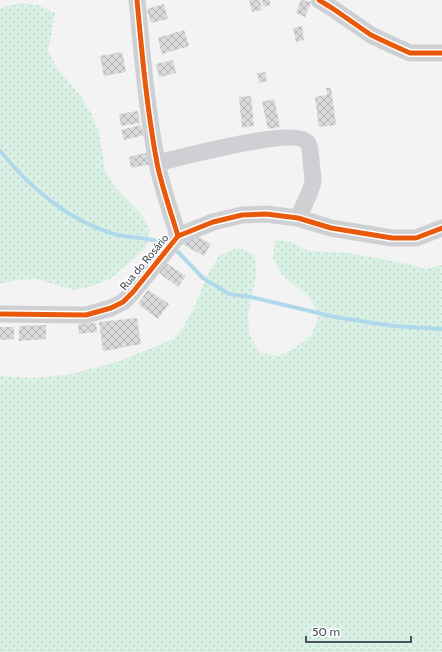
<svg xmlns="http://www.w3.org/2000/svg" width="442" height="652" font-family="Cabin,sans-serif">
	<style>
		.grass { fill: url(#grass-dots) }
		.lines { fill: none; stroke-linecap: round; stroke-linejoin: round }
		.stream { stroke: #b0d8eb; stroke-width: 4 }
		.building { fill: url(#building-cross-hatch) }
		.minor { stroke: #ced0d3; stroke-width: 17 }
		.cycleway-casing { stroke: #fff; stroke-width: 8 }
		.cycleway { stroke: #e8590c; stroke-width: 5 }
		.labels { text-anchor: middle; stroke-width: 3.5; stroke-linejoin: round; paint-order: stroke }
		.street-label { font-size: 11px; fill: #4a525e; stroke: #fff }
	</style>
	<defs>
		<pattern id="grass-dots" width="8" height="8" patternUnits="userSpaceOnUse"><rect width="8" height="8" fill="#d9f0e4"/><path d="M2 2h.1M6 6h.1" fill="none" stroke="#bcd0c6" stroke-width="1.8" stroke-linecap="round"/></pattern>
		<pattern id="building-cross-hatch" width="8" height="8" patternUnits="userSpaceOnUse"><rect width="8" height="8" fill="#dadadc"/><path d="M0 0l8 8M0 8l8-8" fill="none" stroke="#b3b3b6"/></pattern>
	</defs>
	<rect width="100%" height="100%" fill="#f3f3f3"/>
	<!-- grass -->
	<g class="grass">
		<polygon points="19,3 38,5 55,13 48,51 57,68 82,98 92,115 99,132 105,171 115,187 141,214 150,231 145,249 112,278 92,286 74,290 37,279 17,280 0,284 0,8"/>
		<polygon points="275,240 291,242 308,251 348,253 408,264 426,269 442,265 442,652 0,652 0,376 33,378 71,374 116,362 157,346 174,338 185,324 194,308 209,271 220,255 238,248 255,255 256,275 248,316 249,334 260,353 279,356 295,348 312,334 319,314 310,298 282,275 273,258"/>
	</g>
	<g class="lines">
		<!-- stream -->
		<g class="stream">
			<path d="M0,151C31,188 67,220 114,234C130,239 150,236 165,244"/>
			<polyline points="173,249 178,252 203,278 229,294 251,297 335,317 393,326 442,329"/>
		</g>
	</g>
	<!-- building -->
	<g class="building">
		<polygon points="249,0 260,0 262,10 252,12"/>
		<polygon points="262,0 270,0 270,5 263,7"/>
		<polygon points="301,0 311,2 305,17 296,13"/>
		<polygon points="164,4 168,19 151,23 147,9"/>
		<polygon points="302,26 304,40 296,42 293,28"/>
		<polygon points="184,30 189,46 162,54 158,38"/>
		<polygon points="122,52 126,72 104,76 100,56"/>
		<polygon points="173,60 176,73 159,77 156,64"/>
		<polygon points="265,72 267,81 259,83 257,73"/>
		<polygon points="326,88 331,88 336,125 319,127 315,97 327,95"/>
		<polygon points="251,96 254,126 242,128 239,97"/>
		<polygon points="274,99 280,127 268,129 262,102"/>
		<polygon points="138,111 140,123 121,126 119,114"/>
		<polygon points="141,125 144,135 124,140 121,130"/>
		<polygon points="150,152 152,164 131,168 129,157"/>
		<polygon points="189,232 211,244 204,256 182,244"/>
		<polygon points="166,263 186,276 178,287 159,273"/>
		<polygon points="148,290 169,304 158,319 138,304"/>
		<polygon points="137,318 141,344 124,347 122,341 123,348 103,351 99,322"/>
		<polygon points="96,323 97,332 79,334 78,324"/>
		<polygon points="46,325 46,339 19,341 19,326"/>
		<polygon points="0,327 14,327 14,339 0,340"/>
	</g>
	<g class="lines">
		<!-- minor -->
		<g class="minor">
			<path d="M137,0C142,54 147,110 157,163C162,188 171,212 178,236"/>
			<polyline points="319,0 332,8 371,35 390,44 410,53 442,53"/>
			<path d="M157,163C179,158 293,127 307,142C311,146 310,154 311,159C311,166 313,174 313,181C311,193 303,206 298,218"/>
			<polyline points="0,314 86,315 111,308 123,302 133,292 178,236 213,222 242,215 266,214 298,218 331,228 392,238 416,238 442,228"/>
		</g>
		<defs>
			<g id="cycleway">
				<path d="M137,0C142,54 147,110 157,163C162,188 171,212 178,236"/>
				<polyline points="319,0 332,8 371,35 390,44 410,53 442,53"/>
				<polyline points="0,314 86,315 111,308 123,302 133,292 178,236 213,222 242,215 266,214 298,218 331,228 392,238 416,238 442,228"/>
			</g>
		</defs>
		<!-- cycleway casing -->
		<use href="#cycleway" class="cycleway-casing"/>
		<!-- cycleway -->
		<use href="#cycleway" class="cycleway"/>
	</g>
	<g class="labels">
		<!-- street labels -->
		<g class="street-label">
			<text transform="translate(144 262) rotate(-50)" y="4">Rua do Rosário</text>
		</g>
	</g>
	<!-- scale -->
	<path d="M306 636v6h105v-6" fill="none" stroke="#4a525e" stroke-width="2"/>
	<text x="312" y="636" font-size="12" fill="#4a525e" stroke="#ffffff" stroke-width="3" paint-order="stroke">50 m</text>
</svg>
